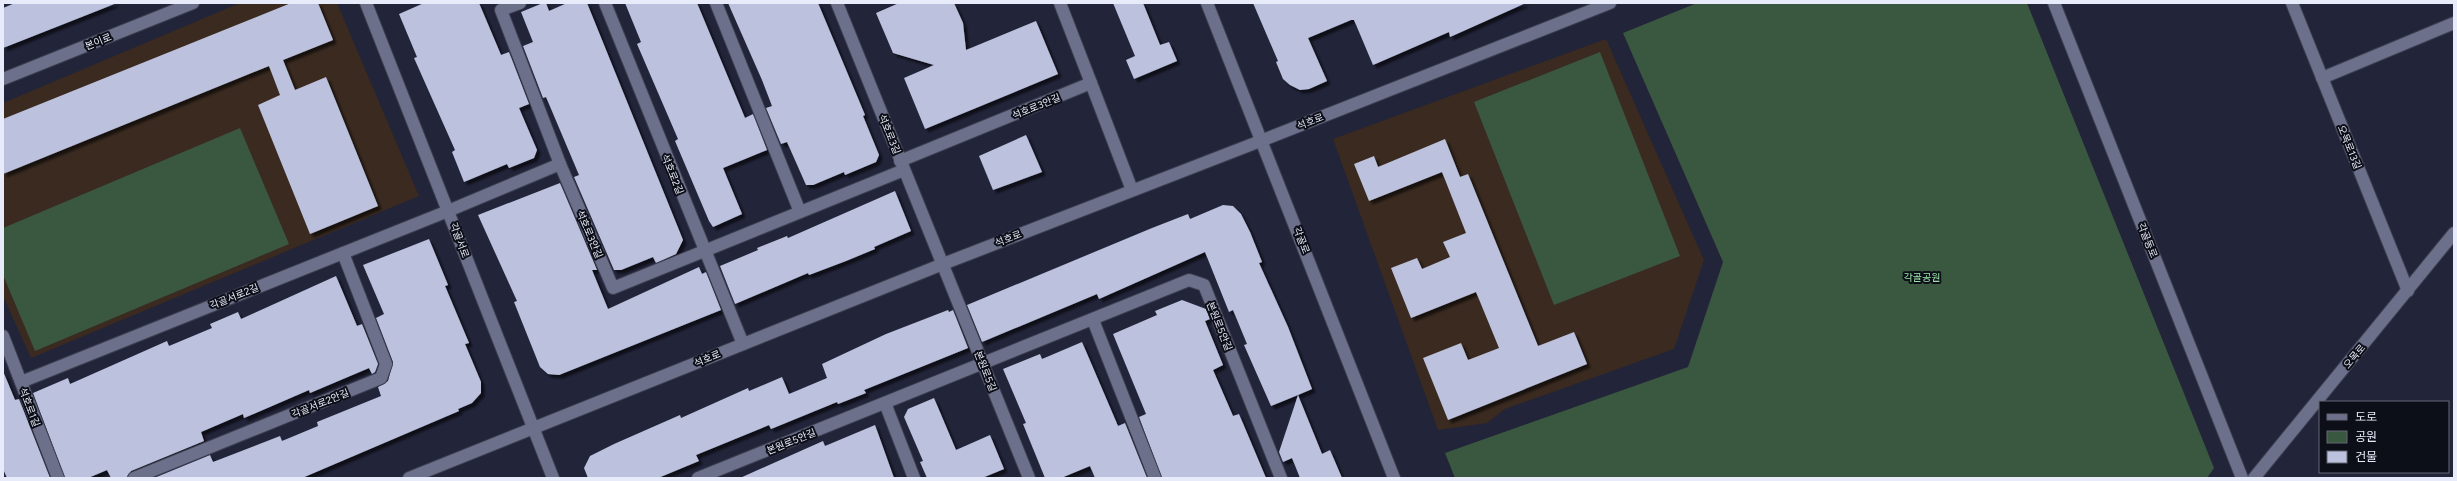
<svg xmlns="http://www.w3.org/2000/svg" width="2457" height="481" font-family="Figtree,'Noto Sans KR',sans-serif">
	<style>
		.education { fill: #3a2a20 }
		.green { fill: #3a573f }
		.building { fill: #bcc1dd; filter: url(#shadow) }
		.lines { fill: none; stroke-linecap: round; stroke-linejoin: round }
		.minor-casing { stroke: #3c3e50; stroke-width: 14 }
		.tertiary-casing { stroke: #3c3e50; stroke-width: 14 }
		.secondary-casing { stroke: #3c3e50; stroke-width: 14 }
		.minor { stroke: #6c708a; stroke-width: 12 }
		.tertiary { stroke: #6c708a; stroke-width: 12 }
		.secondary { stroke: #6c708a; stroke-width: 12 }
		.labels { text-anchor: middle; stroke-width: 4; stroke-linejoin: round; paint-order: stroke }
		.street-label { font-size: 10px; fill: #e8ebf9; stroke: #0d0f18 }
		.park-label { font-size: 10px; fill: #9be2a7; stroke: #0d0f18 }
	</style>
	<defs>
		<filter id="shadow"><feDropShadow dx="3.5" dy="3.5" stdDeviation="1" flood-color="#0009"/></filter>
	</defs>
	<rect width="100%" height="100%" fill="#22243a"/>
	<!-- education -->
	<g class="education">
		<polygon points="240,3 337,3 419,196 31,358 3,296 3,103"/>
		<polygon points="1606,39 1704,260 1674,349 1505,409 1487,423 1438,430 1333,139"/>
	</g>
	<!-- green -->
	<g class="green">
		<polygon points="1697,3 2027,3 2214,468 2207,478 1455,478 1445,453 1688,367 1723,262 1623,33"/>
		<polygon points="1600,52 1680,256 1554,305 1474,102"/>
		<polygon points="240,128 289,244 35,351 3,275 3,228"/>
	</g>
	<!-- building -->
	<g class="building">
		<polygon points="15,3 117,3 3,48 3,8"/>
		<polygon points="291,3 318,3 333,40 283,60 295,90 326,77 378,206 310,234 258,105 280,95 269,66 3,174 3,119"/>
		<polygon points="424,3 479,3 501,55 509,52 529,104 519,108 537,150 534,158 509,168 507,164 464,182 452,152 455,150 414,58 417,57 399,14"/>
		<polygon points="543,3 546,3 549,11 567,3 587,3 683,240 676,254 656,263 653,257 621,270 614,270 574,177 579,175 546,97 543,98 523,46 533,42 521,12"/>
		<polygon points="625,3 697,3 745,118 753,114 767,150 723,168 742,214 713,227 709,221 675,141 678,139 637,44 641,42"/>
		<polygon points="728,3 818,3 865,115 863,116 879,155 876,162 845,175 844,172 813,185 806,185 787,142 781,144 766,108 772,106 762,80"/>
		<polygon points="899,3 954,3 963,23 966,50 1036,21 1058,74 925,129 904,78 934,65 893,53 876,13"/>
		<polygon points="1113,3 1143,3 1160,45 1169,42 1177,61 1134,79 1126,60 1135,56"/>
		<polygon points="1253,3 1526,3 1450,37 1449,32 1373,65 1354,20 1351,20 1308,38 1327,81 1309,89 1300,90 1290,85 1283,79 1276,62 1278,61"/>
		<polygon points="1026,135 1042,172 993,190 979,156"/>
		<polygon points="1445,139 1460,177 1468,174 1538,346 1574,332 1587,364 1448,420 1423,358 1461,343 1468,360 1499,348 1476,292 1411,318 1391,268 1417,258 1422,269 1450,257 1443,242 1466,233 1442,172 1369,201 1354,164 1374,156 1378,167"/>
		<polygon points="560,183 597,270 592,270 608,309 699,267 702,274 706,272 721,310 559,375 548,374 540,367 514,302 517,301 478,215"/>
		<polygon points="895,191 911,231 874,247 875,249 846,261 809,275 808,273 735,304 720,266 758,250 757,248 787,236 788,238"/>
		<polygon points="1223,205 1233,206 1241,214 1250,232 1262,262 1259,263 1288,327 1312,389 1298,395 1322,454 1330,450 1342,478 1300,478 1292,458 1283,462 1279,452 1298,395 1271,406 1244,345 1247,344 1233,310 1229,312 1205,252 1099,299 1097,294 982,342 967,305 1152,228 1188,214 1190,219"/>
		<polygon points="429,239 448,285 445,286 469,343 465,344 481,382 481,393 472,403 458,409 459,411 302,478 154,478 210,455 213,462 280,436 282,441 318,426 317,422 381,396 378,387 388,381 393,362 376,318 384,314 363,265"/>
		<polygon points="336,276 357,326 362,324 378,364 375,372 372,374 369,368 310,393 309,390 244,418 243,414 201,432 204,441 131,471 127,478 111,478 107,470 88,478 65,478 33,393 68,378 70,384 167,341 169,346 212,328 210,324 238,312 241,319"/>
		<polygon points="1182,300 1206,309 1210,319 1205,321 1223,365 1213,370 1233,416 1239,414 1266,478 1162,478 1139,417 1146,414 1113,334 1157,315 1155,311"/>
		<polygon points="948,310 949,312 953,310 968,348 864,390 866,393 838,404 837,402 771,429 769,425 696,455 699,461 658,478 588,478 584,468 590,456 614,444 680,415 681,418 748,388 749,391 782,377 789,394 827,378 822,364 886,334"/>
		<polygon points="1082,342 1118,426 1125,423 1147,478 1095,478 1090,466 1061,478 1045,478 1023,424 1026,423 1003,369 1040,354 1042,359"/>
		<polygon points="3,371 15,400 19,399 50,478 7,478 3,469"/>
		<polygon points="934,398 956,450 990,435 1004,469 982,478 927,478 920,462 923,461 904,417 908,409"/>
		<polygon points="875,425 894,478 740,478 823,441 825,446"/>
	</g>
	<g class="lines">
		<defs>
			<g id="minor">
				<polyline points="520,3 501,10 560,164 613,288 904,170"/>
				<polyline points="605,3 743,344"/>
				<polyline points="716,3 800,212"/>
				<polyline points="837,3 1029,478"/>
				<polyline points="2292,3 2408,291"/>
				<polyline points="2322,78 2454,23"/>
				<polyline points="3,79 193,3"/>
				<polyline points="1091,83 1132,190"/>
				<polyline points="900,161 1091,83 1060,3"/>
				<polyline points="1093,320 1155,478"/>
				<polyline points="3,336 58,478"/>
				<polyline points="21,382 448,211 560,164"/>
				<polyline points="885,403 914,478"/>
				<polyline points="134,478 381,378 386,364 343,253"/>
				<polyline points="698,478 1189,280 1204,285 1281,478"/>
				<polyline points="2254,478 2454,233"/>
			</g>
			<g id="tertiary">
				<polyline points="366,3 553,478"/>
				<polyline points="2054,3 2242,478"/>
				<polyline points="1263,140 1610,3"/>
			</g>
			<g id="secondary">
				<polyline points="1207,3 1394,478"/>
				<polyline points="409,478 943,264 1263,140"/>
			</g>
		</defs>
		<!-- minor casing -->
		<use href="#minor" class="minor-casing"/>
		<!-- tertiary casing -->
		<use href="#tertiary" class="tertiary-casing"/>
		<!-- secondary casing -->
		<use href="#secondary" class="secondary-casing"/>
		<!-- minor -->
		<use href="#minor" class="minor"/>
		<!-- tertiary -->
		<use href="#tertiary" class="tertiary"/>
		<!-- secondary -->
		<use href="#secondary" class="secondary"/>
	</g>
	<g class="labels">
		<!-- street labels -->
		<g class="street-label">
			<text transform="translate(98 41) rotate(-22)" y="4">본이로</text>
			<text transform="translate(1036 106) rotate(-22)" y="4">석호로3안길</text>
			<text transform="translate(1310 121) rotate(-21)" y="4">석호로</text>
			<text transform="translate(890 134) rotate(68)" y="4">석호로3길</text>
			<text transform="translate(2350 147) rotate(68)" y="4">오목로13길</text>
			<text transform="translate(673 174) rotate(68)" y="4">석호로2길</text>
			<text transform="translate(590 234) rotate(67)" y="4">석호로3안길</text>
			<text transform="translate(1008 238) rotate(-21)" y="4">석호로</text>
			<text transform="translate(460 240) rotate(69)" y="4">각골서로</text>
			<text transform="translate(1302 240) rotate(69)" y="4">각골로</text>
			<text transform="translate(2148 240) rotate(68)" y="4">각골동로</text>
			<text transform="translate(234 296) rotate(-22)" y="4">각골서로2길</text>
			<text transform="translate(1220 326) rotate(68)" y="4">본원로5안길</text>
			<text transform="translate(2354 356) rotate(-50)" y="4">오목로</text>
			<text transform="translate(707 358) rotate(-22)" y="4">석호로</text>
			<text transform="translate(986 371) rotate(68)" y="4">본원로5길</text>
			<text transform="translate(320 403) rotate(-22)" y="4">각골서로2안길</text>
			<text transform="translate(30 407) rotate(69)" y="4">석호로1길</text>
			<text transform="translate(791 441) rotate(-22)" y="4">본원로5안길</text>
		</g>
		<!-- park labels -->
		<g class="park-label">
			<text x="1922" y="281">각골공원</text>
		</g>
	</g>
	<!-- border -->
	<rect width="2457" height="481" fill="none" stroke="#e8ebf9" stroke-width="8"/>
	<!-- legend -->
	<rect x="2319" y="401" width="130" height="72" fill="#0d0f18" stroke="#656772"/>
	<rect x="2327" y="414" width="20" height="6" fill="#6c708a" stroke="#656772"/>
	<text x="2355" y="421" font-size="12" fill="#e8ebf9">도로</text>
	<rect x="2327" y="431" width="20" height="12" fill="#3a573f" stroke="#656772"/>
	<text x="2355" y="441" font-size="12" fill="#e8ebf9">공원</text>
	<rect x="2327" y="451" width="20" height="12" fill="#bcc1dd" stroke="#656772"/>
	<text x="2355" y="461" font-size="12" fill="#e8ebf9">건물</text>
</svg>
